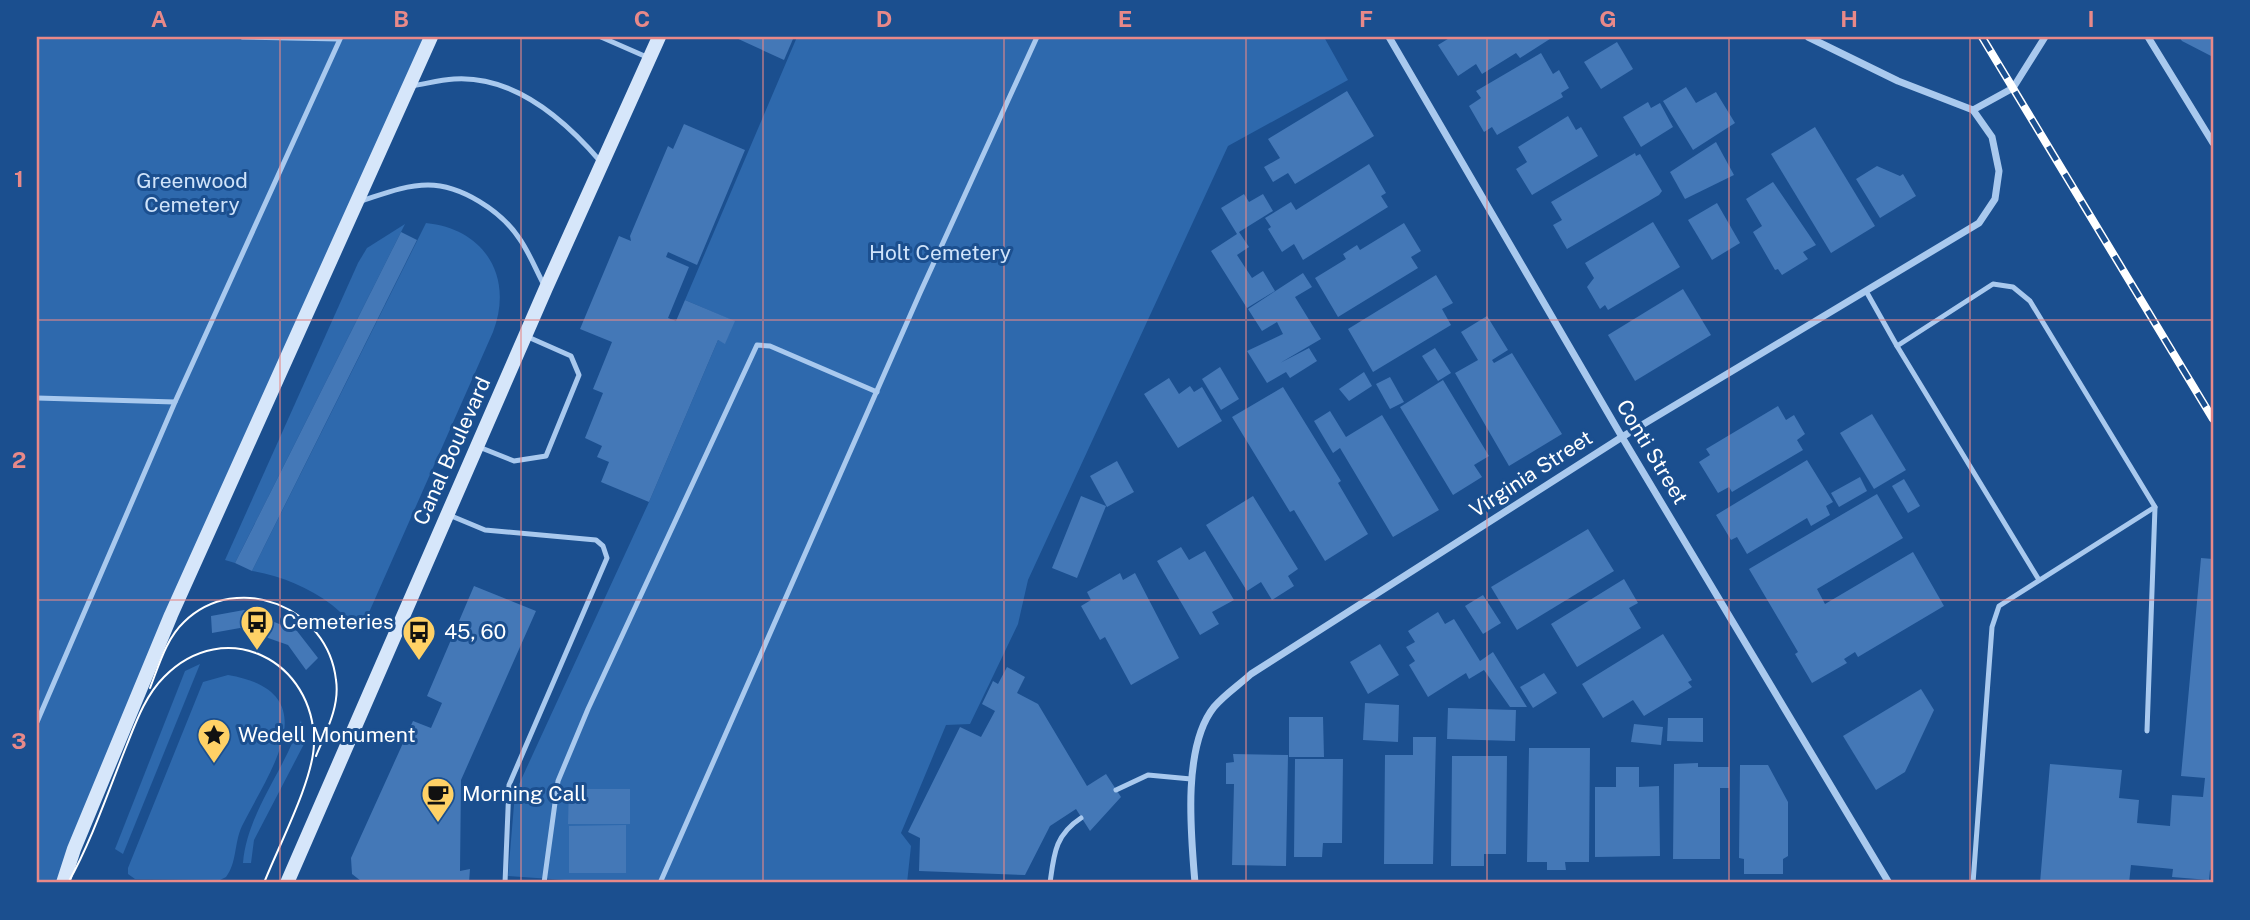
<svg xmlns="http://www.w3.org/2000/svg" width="2250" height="920" font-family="'Public Sans',sans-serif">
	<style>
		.green { fill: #2e69ad }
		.building { fill: #4478b7 }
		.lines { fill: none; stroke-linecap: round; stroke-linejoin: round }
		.service { stroke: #a9c9ee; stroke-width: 5 }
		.minor { stroke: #a9c9ee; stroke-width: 7 }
		.secondary { stroke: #d6e6fa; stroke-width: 14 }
		.tram { stroke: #fff; stroke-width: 2 }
		.rail-casing { stroke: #fff; stroke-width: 8 }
		.rail { stroke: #1b4f8f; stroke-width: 5; stroke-dasharray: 16; stroke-linecap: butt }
		.grid { fill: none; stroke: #e88989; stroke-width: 2; stroke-opacity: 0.55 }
		.labels { text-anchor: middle; stroke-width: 6; stroke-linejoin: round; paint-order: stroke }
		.park-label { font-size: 21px; fill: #cfe3fa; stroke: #1b4f8f }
		.street-label { font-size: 21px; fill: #fff; stroke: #1b4f8f }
		.poi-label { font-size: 21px; fill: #fff; stroke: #1b4f8f; text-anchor: start }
		.neatline { fill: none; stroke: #e88989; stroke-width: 2.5 }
		.grid-label { font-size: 23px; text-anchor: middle; font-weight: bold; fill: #e88989 }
	</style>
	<rect width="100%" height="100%" fill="#1b4f8f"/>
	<!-- green -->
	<g class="green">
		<polygon points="37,37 431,37 171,615 63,883 37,883"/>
		<polygon points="797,37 1324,37 1348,80 1228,146 1028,580 1018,624 970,724 946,725 901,833 911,846 907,883 565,880 508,876 515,793 649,502 718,340 725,343 734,321 685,300"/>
		<path d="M426,223C485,229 514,277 493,332L363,626C349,621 343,614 332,605C308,587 281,576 252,571Z"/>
		<polygon points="405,224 235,563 225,560 358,263 367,248"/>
		<polygon points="200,664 123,854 115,849 185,671"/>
		<path d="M228,675C329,692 270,770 242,826C234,843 237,863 226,877L220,880L135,879L128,874V868L203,682Z"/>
		<path d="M301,720L304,744L254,840L251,863H243C247,812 287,767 301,720Z"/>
	</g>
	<!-- building -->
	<g class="building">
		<polygon points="734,37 789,37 793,39 784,60"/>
		<polygon points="1451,37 1553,37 1520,58 1516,53 1482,74 1476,64 1458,76 1438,45"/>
		<polygon points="2179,37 2213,37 2213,57 2182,41"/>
		<polygon points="1617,42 1633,69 1601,89 1584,62"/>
		<polygon points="1541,53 1553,74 1559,70 1569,88 1561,93 1563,97 1497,135 1492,127 1484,132 1469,106 1481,98 1476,91"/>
		<polygon points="1686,87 1696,103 1716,92 1735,123 1693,150 1663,101"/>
		<polygon points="1347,91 1374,136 1295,184 1288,173 1273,182 1264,167 1280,158 1268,139"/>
		<polygon points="1648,102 1651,108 1660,103 1673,127 1641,147 1623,117"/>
		<polygon points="1568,116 1576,130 1581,127 1598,156 1532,195 1516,169 1527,162 1518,147"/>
		<polygon points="684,124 745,150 697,265 668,252 666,257 689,267 668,318 676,321 685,300 735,321 725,344 718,340 649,502 601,482 609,462 597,457 602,446 585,438 603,393 593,389 612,342 580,329 619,236 631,241 630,236 668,146 673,149"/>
		<polygon points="1815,127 1875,226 1831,253 1771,154"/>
		<polygon points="1716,142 1734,175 1685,199 1670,172"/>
		<polygon points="1635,153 1636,156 1640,154 1662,191 1659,195 1567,249 1553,225 1562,220 1551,202"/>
		<polygon points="1369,164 1386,193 1381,196 1388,207 1303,260 1294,244 1282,252 1268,229 1271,227 1265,218 1291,202 1296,210"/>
		<polygon points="1877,166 1900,176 1903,174 1916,196 1880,218 1856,179"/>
		<polygon points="1773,182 1816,245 1803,252 1808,259 1782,275 1778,269 1775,270 1753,232 1762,226 1746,199"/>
		<polygon points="1244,194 1249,202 1263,194 1273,211 1239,232 1249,247 1237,255 1252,278 1263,271 1275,291 1247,308 1211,251 1237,234 1221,208"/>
		<polygon points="1717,203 1740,243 1712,260 1688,220"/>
		<polygon points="1653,222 1680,267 1608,310 1605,305 1600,309 1587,287 1594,278 1585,263"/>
		<polygon points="1404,223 1421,251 1411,257 1418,268 1338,317 1315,278 1346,259 1343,254 1357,245 1360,250"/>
		<polygon points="401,232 417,240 252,571 235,563"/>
		<polygon points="1303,273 1312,287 1295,297 1321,339 1280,363 1309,348 1317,361 1290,378 1286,372 1267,383 1247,351 1283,334 1277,322 1262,331 1248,309"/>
		<polygon points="1436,275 1453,303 1442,309 1451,325 1373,372 1348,329"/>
		<polygon points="1683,289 1711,335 1635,381 1608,335"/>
		<polygon points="1487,316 1508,350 1492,360 1494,363 1512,353 1562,434 1509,466 1455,373 1478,360 1461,332"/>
		<polygon points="1435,348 1451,373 1438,381 1422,356"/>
		<polygon points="1220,367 1239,399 1221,410 1202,379"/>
		<polygon points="1364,372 1372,386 1349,401 1339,389"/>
		<polygon points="1390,377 1404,402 1390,409 1376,384"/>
		<polygon points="1169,378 1179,394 1190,386 1194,392 1202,387 1222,421 1178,448 1144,394"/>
		<polygon points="1443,380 1489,456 1474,465 1482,477 1453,495 1400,407"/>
		<polygon points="1283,387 1341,481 1338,483 1368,534 1325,561 1294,510 1290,512 1232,417"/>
		<polygon points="1778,406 1786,420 1794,415 1805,434 1797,440 1803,450 1732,492 1729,487 1718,493 1699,462 1710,455 1706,449"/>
		<polygon points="1330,411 1346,437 1382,415 1439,510 1393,537 1340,448 1333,453 1314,421"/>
		<polygon points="1872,414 1906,470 1874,489 1840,433"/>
		<polygon points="1807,460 1833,502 1826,506 1830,515 1811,526 1807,518 1747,554 1737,537 1731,540 1716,515"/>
		<polygon points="1117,461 1134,492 1107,507 1090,476"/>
		<polygon points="1860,477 1867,491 1839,507 1831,493"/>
		<polygon points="1904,479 1920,506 1908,513 1892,486"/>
		<polygon points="1877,494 1903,538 1817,589 1825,604 1913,552 1944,606 1858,657 1855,652 1844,659 1847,663 1812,683 1795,654 1798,652 1749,569"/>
		<polygon points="1081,496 1106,506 1077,578 1052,568"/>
		<polygon points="1253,496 1298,569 1288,576 1294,586 1272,600 1261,582 1247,591 1206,525"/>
		<polygon points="1588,529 1614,571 1517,630 1491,587"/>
		<polygon points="1181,547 1189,560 1205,551 1234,600 1212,612 1219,624 1200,635 1157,561"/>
		<polygon points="2201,558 2213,559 2213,870 2210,870 2209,880 2172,877 2173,869 2131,865 2129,883 2040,883 2050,764 2122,770 2119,798 2139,800 2137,823 2170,826 2172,795 2203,797 2205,778 2181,776"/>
		<polygon points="1120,573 1123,580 1135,573 1179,658 1131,685 1105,637 1100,640 1081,606 1091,600 1087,592"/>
		<polygon points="1624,579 1638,603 1629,608 1641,628 1577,667 1551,624"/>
		<polygon points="474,586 536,611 461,780 460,871 470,869 469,882 361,881 352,874 351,858 413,721 431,728 442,703 427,696"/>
		<polygon points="1483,595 1501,623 1483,634 1465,606"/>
		<polygon points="244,610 297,631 318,658 306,670 288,645 240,628 212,633 211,616"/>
		<polygon points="1438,612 1445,624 1454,619 1480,661 1493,652 1527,707 1510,707 1484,670 1469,679 1466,673 1428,697 1409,665 1415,661 1406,647 1415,642 1408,631"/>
		<polygon points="1663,634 1692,680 1688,682 1692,687 1644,716 1633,700 1603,718 1582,684"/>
		<polygon points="1380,644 1399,675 1368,694 1350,662"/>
		<polygon points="1007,667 1025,677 1017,693 1038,704 1087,786 1106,774 1121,797 1090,831 1076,809 1050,826 1025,875 919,871 920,838 908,832 960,727 981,737 995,711 982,704 993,681 998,684"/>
		<polygon points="1544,673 1557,693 1533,708 1520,687"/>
		<polygon points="1921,689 1934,710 1905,772 1876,790 1843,736"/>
		<polygon points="1365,703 1399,705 1398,742 1363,740"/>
		<polygon points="1448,708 1516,710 1515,741 1447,739"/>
		<polygon points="1289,717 1323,717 1324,757 1289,757"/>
		<polygon points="1668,718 1703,718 1703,742 1667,741"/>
		<polygon points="1634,724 1663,727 1661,745 1631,742"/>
		<polygon points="1413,737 1436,737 1433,864 1384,864 1385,755 1413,755"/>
		<polygon points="1529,748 1590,748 1589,862 1565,862 1566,870 1547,870 1547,862 1527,862"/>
		<polygon points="1233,754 1288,755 1286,866 1232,865 1234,784 1226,784 1226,763 1234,762"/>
		<polygon points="1452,756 1507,756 1506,854 1484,854 1484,866 1451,866"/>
		<polygon points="1295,759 1343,759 1342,843 1323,843 1322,857 1294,857"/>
		<polygon points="1698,763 1698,767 1729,767 1729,788 1720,788 1720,859 1673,859 1674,764"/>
		<polygon points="1740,765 1768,765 1788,802 1788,856 1783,859 1783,874 1744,874 1744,859 1739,858"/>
		<polygon points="1616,767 1639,767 1639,787 1659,786 1660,856 1595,857 1595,787 1616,787"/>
		<polygon points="569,789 630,789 630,824 568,824"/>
		<polygon points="626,825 626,873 569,873 569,826"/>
	</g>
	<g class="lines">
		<!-- service -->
		<g class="service">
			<polyline points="242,37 339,39"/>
			<polyline points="601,37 649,58"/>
			<path d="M411,86C425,84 439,80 454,79C514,75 564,119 600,161"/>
			<path d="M361,201C383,194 405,185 428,185C461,185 501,211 519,238C529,252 536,270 544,285"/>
			<polyline points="1866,291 1897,346 1993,284 2013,287 2030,301 2155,507 1999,606 1992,627 1973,883"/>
			<polyline points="1897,346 2039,580"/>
			<polyline points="37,398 175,402"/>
			<polyline points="479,447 514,461 546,456 579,375 571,356 528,337"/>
			<polyline points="449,515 485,530 596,540 603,546 607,558 509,785 505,883"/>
			<polyline points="37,722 175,402 341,37"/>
			<polyline points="2147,731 2155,507"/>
			<polyline points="1116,790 1148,775 1191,779"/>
			<polyline points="544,883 558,781 588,709 757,345 770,346 877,392"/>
			<polyline points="660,883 920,293 1037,37"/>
			<path d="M1050,883C1054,854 1055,835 1081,818"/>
		</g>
		<!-- minor -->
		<g class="minor">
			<polyline points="1389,37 1622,437 1889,883"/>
			<polyline points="2148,37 2213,143"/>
			<polyline points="1973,110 2013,88 2045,37"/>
			<path d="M1195,883C1191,835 1182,747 1214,707C1224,695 1239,685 1251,674L1622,437L1979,223L1995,199L1999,171L1992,137L1973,110L1898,81L1808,37"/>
		</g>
		<!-- secondary -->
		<g class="secondary">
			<polyline points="63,883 74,849 171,615 431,37"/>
			<polyline points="287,883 546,288 659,37"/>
		</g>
		<!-- tram -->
		<g class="tram">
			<path d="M150,688C159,665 166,639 184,622C238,570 328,607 336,680C340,706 326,732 316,756"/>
			<path d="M68,883C92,840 108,792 126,747C136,722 145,696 164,677C225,615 315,660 314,744C313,781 278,847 264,883"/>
		</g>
		<defs>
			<polyline id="rail" points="1982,37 2213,419"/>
		</defs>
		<!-- rail casing -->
		<use href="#rail" class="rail-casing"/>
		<!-- rail -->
		<use href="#rail" class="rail"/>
	</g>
	<!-- grid -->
	<path class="grid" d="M280,37V883M521,37V883M763,37V883M1004,37V883M1246,37V883M1487,37V883M1729,37V883M1970,37V883M37,320H2213M37,600H2213"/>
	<!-- icons -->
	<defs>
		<symbol id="bus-pin" viewBox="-11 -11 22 30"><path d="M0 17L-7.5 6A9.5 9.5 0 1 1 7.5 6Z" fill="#ffd166" stroke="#1b4f8f"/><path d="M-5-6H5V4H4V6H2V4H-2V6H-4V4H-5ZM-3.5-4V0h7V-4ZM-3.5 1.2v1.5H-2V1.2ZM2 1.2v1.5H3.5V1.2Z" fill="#111"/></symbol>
		<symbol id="sight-pin" viewBox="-11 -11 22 30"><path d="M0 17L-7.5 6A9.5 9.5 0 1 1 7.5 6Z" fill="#ffd166" stroke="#1b4f8f"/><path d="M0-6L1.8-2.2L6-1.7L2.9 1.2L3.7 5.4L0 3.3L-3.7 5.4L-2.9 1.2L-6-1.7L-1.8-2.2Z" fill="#111"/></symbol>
		<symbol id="cafe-pin" viewBox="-11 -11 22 30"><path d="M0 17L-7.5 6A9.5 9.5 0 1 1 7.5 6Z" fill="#ffd166" stroke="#1b4f8f"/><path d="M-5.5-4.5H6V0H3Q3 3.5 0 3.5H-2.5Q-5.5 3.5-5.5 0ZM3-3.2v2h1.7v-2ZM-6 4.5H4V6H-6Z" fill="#111"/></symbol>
	</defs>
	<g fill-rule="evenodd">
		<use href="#bus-pin" x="238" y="603" width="38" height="52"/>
		<use href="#bus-pin" x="400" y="613" width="38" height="52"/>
		<use href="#sight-pin" x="195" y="716" width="38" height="52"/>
		<use href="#cafe-pin" x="419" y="775" width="38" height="52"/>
	</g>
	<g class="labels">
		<!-- park labels -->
		<g class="park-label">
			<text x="192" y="188">Greenwood<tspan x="192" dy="24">Cemetery</tspan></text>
			<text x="940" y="260">Holt Cemetery</text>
		</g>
		<!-- street labels -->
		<g class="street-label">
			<text transform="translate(452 451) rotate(-66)" y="7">Canal Boulevard</text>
			<text transform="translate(1652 452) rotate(59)" y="7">Conti Street</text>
			<text transform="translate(1531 474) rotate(-33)" y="7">Virginia Street</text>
		</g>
		<!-- poi labels -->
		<g class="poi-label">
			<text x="282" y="629">Cemeteries</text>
			<text x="444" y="639">45, 60</text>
			<text x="238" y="742">Wedell Monument</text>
			<text x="462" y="801">Morning Call</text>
		</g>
	</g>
	<!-- border -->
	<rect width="2250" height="920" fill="none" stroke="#1b4f8f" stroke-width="77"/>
	<rect x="38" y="38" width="2174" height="843" class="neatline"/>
	<g class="grid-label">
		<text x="159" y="27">A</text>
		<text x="401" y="27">B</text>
		<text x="642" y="27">C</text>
		<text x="884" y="27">D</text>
		<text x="1125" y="27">E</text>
		<text x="1366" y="27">F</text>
		<text x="1608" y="27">G</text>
		<text x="1849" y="27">H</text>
		<text x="2091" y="27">I</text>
		<text x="19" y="187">1</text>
		<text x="19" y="468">2</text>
		<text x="19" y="749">3</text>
	</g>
</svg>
